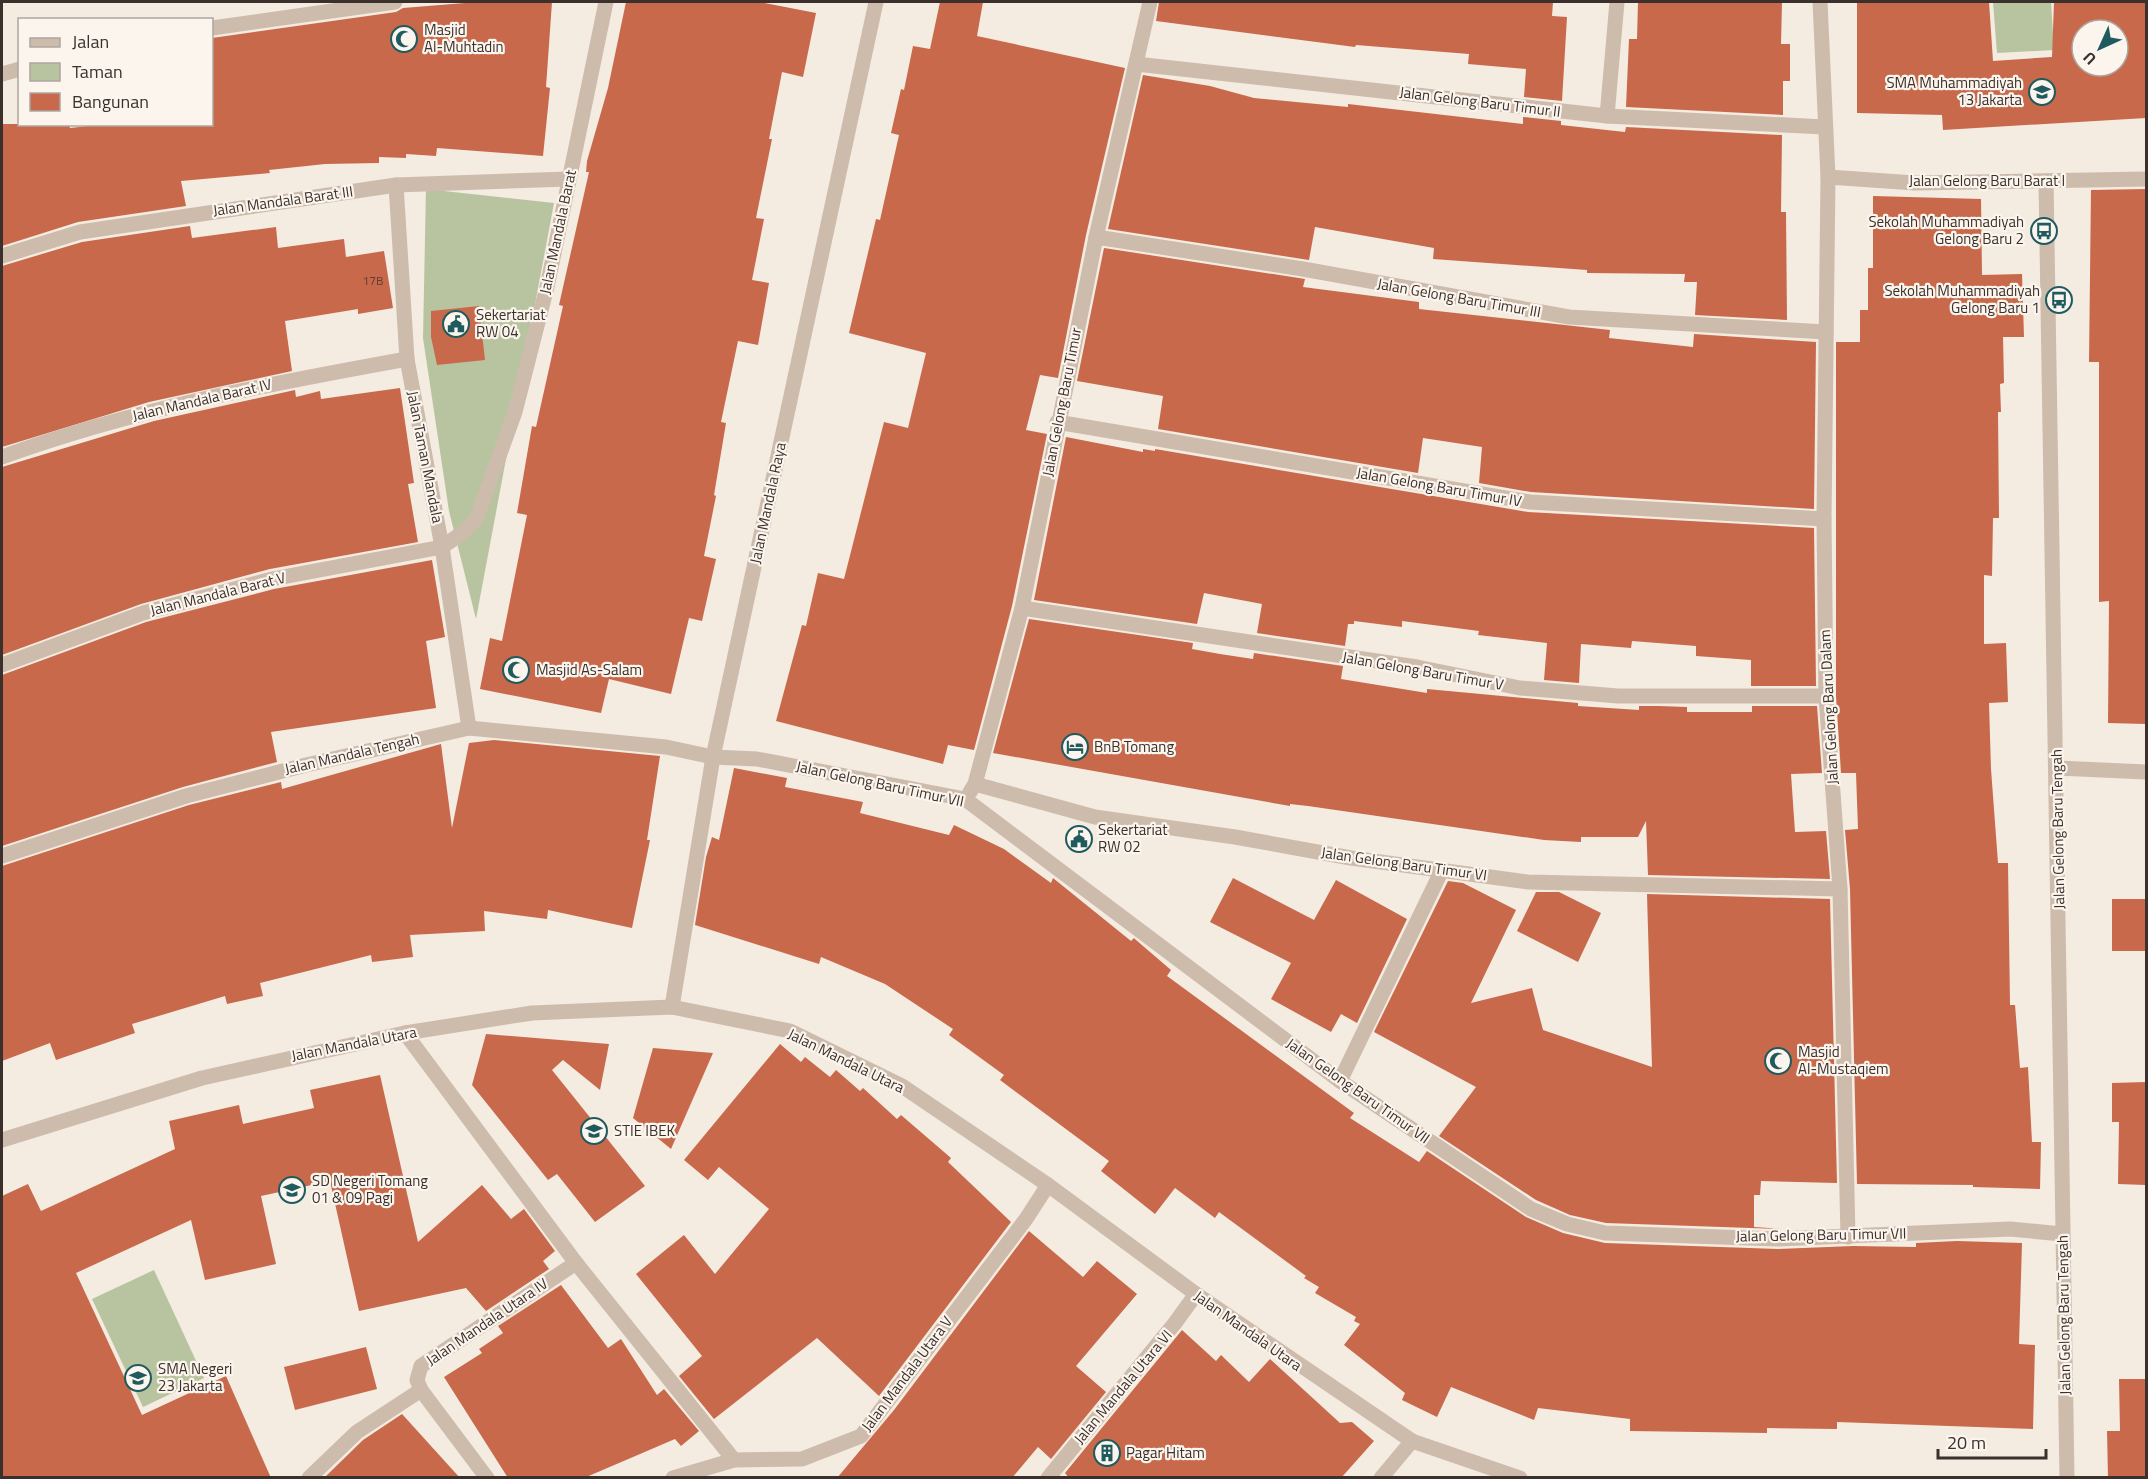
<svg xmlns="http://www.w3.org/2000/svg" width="2148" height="1479" font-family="'Titillium Web',sans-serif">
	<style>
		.green { fill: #b8c4a0 }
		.building { fill: #c8694b; fill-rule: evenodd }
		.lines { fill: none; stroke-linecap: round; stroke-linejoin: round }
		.minor { stroke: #cdbbac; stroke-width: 15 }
		.tertiary { stroke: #cdbbac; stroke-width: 15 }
		.labels { text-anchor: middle; stroke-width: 4.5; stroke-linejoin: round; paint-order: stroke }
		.number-label { font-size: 12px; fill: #5e3e33 }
		.poi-label { font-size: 15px; fill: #3b302b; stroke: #fbf5ee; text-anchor: start }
		.street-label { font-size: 15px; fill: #3b302b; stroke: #fbf5ee }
	</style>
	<rect width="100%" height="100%" fill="#f4ebe1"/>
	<!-- green -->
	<g class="green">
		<polygon points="1993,2 2051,2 2054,50 1997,53"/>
		<polygon points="426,189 554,203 476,619 449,511 423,338"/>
		<polygon points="154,1270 204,1378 143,1407 92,1299"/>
	</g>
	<!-- building -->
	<g class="building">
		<polygon points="477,2 552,2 546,87 550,88 543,156 437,148 436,156 406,154 406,158 379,157 379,163 325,164 269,170 270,173 181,181 186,206 78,222 2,246 2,124 69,124 70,128 108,124 212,124 212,38 396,12 403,8"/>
		<polygon points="626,2 760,2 816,13 803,77 782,72 769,139 772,139 756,218 764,219 752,280 769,283 758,345 738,341 721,422 726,423 714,495 716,496 704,556 716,559 702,621 689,618 671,694 609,679 601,713 480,689 490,638 502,641 527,515 517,513 532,426 536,427 563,306 559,305 589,172 586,172 587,161 608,88"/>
		<polygon points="940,2 983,2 977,36 1125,68 1086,235 1058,378 1040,375 1026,430 1047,434 1012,606 974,750 948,745 943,764 776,721 802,625 806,626 818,573 844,579 884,422 908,428 926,353 849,333 876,219 880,220 899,135 891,133 901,89 904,90 913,46 930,49"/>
		<polygon points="1159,2 1553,2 1552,16 1567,17 1562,101 1524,97 1526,69 1468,64 1469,54 1356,45 1355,47 1156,21"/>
		<polygon points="1638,2 1782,2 1781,44 1790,44 1790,81 1783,81 1783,115 1626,107 1629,39 1637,39"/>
		<path d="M1857,2H1989L1993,61L2052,57L2054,2H2146V118L1943,130L1942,115L1857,113ZM2082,30H2118V66H2082Z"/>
		<polygon points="1143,75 1210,86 1254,98 1348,107 1348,104 1523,124 1523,117 1561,121 1561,125 1625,132 1626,127 1782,135 1781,212 1786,212 1787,320 1695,315 1697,282 1684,282 1685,274 1587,273 1587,270 1433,259 1434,248 1315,227 1309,260 1108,229"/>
		<polygon points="2146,189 2146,724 2108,723 2109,601 2099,602 2099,362 2089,362 2091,190"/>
		<polygon points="1873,196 1981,199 1982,275 2022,274 2024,337 2003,337 2004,383 2000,384 2001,412 1998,412 1999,518 1993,518 1992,576 1984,575 1984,644 2006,643 2008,702 1989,703 1991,769 1998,863 2008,863 2010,1005 2015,1005 2020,1068 2028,1067 2032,1142 2041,1142 2040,1189 1973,1187 1973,1185 1857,1184 1850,889 1845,830 1858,829 1856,773 1841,773 1836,696 1836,342 1860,342 1860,310 1868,310 1868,268 1873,268"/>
		<polygon points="190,226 192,238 276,227 278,248 344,239 346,257 384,251 393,308 358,314 358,309 285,321 292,371 149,402 2,447 2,266 82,242"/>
		<polygon points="1104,248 1305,279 1303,287 1419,302 1419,309 1610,330 1609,338 1693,347 1694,334 1816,342 1814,509 1531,492 1479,483 1482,447 1423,438 1418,473 1158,429 1163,396 1077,381"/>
		<polygon points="479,306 485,360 437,365 431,337 431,311"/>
		<polygon points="400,388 414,483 408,484 418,542 270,569 141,604 2,655 2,467 154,421 295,390 296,397 320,391 321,399"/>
		<polygon points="1066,437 1143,452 1143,449 1155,451 1155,449 1528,512 1814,528 1816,686 1751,686 1751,660 1696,656 1696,646 1632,641 1631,648 1581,644 1579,683 1544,680 1547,643 1478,635 1479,631 1402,621 1402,627 1354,621 1354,624 1348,624 1345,646 1257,633 1262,604 1204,593 1197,624 1034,600"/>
		<polygon points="432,560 445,637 426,641 436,708 271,732 277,762 183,787 2,846 2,675 146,622 274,589"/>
		<polygon points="1029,619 1193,643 1192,649 1220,654 1253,659 1254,653 1343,666 1341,679 1427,693 1427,689 1578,703 1578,706 1639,710 1639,706 1659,706 1687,707 1687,712 1752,712 1752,706 1817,706 1822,773 1791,774 1795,832 1826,831 1830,879 1648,875 1646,821 1638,837 1581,837 1581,842 1544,840 1308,806 1290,804 1290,806 993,753"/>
		<polygon points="494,740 660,756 647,840 650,840 632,928 548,910 547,919 484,911 485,931 410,935 413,957 372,962 371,955 260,983 263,996 227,1004 225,996 132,1024 135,1033 56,1060 50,1043 2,1061 2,866 189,805 281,782 282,789 441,744 452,828 469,743"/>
		<polygon points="734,768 787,778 785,787 863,802 860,813 949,835 954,825 1004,849 1051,883 1053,878 1131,941 1134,938 1136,940 1171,970 1167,976 1354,1113 1350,1118 1419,1162 1427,1151 1526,1217 1563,1233 1605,1243 1778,1249 1853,1246 1916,1247 1916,1243 1957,1241 2022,1243 2019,1344 2035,1345 2033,1429 1837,1422 1837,1429 1767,1428 1767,1433 1630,1431 1630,1419 1538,1408 1534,1420 1451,1387 1437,1417 1402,1400 1405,1393 1344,1345 1360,1324 1354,1321 1356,1317 1315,1293 1319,1287 1304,1278 1306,1276 1219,1212 1215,1218 1175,1188 1155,1214 1101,1171 1109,1161 1000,1080 1004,1075 949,1035 953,1029 885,984 821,957 819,964 695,925 706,857 712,837 719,840"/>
		<polygon points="1233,878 1314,920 1336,880 1407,919 1357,1023 1341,1014 1331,1032 1271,999 1291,963 1210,922"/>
		<polygon points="1448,881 1463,883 1516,910 1471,1003 1532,988 1543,1030 1652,1067 1647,894 1830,899 1837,1183 1761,1181 1760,1195 1754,1195 1754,1227 1783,1229 1606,1223 1570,1215 1536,1200 1439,1136 1476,1087 1374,1032"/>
		<polygon points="1536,892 1559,892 1601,913 1578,962 1517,931"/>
		<rect x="2112" y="899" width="34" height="52"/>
		<polygon points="486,1034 609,1044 600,1090 563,1060 552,1070 645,1186 595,1222 557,1174 548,1180 472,1085"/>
		<polygon points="780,1044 801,1062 805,1057 830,1077 836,1070 860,1091 863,1088 897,1119 901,1115 951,1158 948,1162 1011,1222 879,1396 817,1338 714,1419 679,1376 702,1356 636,1274 684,1235 715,1274 769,1209 719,1167 708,1180 684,1160"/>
		<polygon points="653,1048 713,1053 671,1149 633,1118"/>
		<polygon points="380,1075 418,1242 482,1185 511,1219 524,1209 555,1251 543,1261 549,1269 486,1311 466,1288 359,1311 330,1181 261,1196 276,1264 205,1280 191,1220 76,1273 142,1415 226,1376 271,1478 2,1478 2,1196 28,1184 41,1211 175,1149 169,1121 239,1105 243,1124 314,1108 310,1090"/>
		<polygon points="2146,1082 2146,1185 2118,1184 2119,1122 2112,1122 2112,1083"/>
		<polygon points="1029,1231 1083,1277 1097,1261 1137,1294 1076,1366 1106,1392 1051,1459 1038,1447 1012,1478 837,1478 894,1410"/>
		<polygon points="561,1285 608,1348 621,1339 657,1395 664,1389 699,1431 681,1446 675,1439 584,1478 508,1478 444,1377 482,1353 479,1349 503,1333 498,1326"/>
		<polygon points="1182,1330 1216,1361 1221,1355 1249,1382 1270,1359 1340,1423 1352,1422 1374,1441 1341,1478 1069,1478 1065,1473"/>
		<polygon points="366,1347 377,1389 295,1410 284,1367"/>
		<polygon points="2119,1379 2146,1379 2146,1478 2108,1478 2107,1431 2120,1431"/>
		<polygon points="402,1414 460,1478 324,1478 363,1440"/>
	</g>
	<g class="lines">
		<!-- minor -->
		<g class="minor">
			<polyline points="1820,2 1828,177 1824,519 1826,696 1840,889 1848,1237"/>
			<polyline points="212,28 395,2"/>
			<polyline points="1136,64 1607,116 1825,127"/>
			<polyline points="2,74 20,69"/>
			<polyline points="1607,116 1617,2"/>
			<polyline points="1828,177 1915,183 2146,179"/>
			<polyline points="2046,181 2067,1478"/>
			<polyline points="396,185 407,359 442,547 469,728"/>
			<polyline points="1096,237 1303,269 1569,317 1826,332"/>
			<polyline points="2,256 80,232 396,185 569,179"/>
			<polyline points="1057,422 1530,502 1824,519"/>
			<path d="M2,457C133,409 269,384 407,359"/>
			<polyline points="1022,608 1417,667 1520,688 1618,696 1826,696"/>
			<polyline points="2,665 143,613 272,579 442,547 465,531 477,517 515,412 547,287 606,2"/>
			<polyline points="2057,768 2146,772"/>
			<polyline points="975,784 1095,817 1235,837 1351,858 1528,882 1840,889"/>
			<polyline points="970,792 975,784 1022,608 1096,237 1150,2"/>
			<polyline points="2,856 186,796 306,765 469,728 666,747 713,757 757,759 965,799 1340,1081 1531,1209 1567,1224 1605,1233 1778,1239 2010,1229 2062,1234"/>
			<polyline points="405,1033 576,1263 734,1460"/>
			<polyline points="1340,1081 1442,870"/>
			<polyline points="309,1478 357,1432 421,1390"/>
			<polyline points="487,1478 421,1390 417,1380 421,1366 576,1263"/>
			<polyline points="673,1478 734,1460 802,1459 861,1436 1026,1219 1048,1185"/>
			<polyline points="1048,1478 1175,1323 1196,1294"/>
			<polyline points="1381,1478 1412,1441"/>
		</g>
		<!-- tertiary -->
		<g class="tertiary">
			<polyline points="672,1007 713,757 876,2"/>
			<polyline points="2,1140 202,1078 405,1033 532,1013 672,1007 790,1031 902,1086 1048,1185 1196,1294 1412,1441 1520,1478"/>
		</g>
	</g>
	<!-- icons -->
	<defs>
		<symbol id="mosque-ring" viewBox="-11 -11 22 22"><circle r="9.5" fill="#fbf5ee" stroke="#1f5a5e" stroke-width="1.5"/><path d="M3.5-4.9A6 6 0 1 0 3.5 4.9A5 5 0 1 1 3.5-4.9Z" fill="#1f5a5e"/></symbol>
		<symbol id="school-ring" viewBox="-11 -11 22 22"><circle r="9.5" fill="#fbf5ee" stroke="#1f5a5e" stroke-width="1.5"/><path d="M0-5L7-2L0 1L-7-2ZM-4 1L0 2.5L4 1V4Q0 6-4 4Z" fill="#1f5a5e"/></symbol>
		<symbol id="bus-ring" viewBox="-11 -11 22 22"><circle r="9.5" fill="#fbf5ee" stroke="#1f5a5e" stroke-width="1.5"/><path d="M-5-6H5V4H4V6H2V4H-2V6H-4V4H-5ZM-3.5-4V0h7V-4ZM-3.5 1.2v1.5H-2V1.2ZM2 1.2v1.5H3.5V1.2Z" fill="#1f5a5e"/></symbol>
		<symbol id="civic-ring" viewBox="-11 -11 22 22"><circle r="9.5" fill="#fbf5ee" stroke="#1f5a5e" stroke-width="1.5"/><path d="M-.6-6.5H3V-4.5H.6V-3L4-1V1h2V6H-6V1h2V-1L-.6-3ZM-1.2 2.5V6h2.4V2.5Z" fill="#1f5a5e"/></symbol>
		<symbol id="hotel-ring" viewBox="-11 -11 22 22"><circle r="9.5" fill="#fbf5ee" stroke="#1f5a5e" stroke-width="1.5"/><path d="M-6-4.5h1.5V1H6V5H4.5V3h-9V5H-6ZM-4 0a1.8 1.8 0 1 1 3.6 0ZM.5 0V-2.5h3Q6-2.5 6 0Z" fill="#1f5a5e"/></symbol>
		<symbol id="university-ring" viewBox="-11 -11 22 22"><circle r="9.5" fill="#fbf5ee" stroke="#1f5a5e" stroke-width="1.5"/><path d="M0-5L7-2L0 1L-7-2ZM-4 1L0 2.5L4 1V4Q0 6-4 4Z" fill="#1f5a5e"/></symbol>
		<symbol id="building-ring" viewBox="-11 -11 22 22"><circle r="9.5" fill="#fbf5ee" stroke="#1f5a5e" stroke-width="1.5"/><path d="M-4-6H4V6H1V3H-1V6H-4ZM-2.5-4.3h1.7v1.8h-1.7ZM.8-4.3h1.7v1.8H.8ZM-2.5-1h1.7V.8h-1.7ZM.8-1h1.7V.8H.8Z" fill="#1f5a5e"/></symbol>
	</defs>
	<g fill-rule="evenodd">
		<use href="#mosque-ring" x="389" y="24" width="30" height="30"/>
		<use href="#school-ring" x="2027" y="77" width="30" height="30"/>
		<use href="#bus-ring" x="2029" y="216" width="30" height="30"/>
		<use href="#bus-ring" x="2044" y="285" width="30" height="30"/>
		<use href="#civic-ring" x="441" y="309" width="30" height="30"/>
		<use href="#mosque-ring" x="501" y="655" width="30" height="30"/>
		<use href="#hotel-ring" x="1060" y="732" width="30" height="30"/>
		<use href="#civic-ring" x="1064" y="824" width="30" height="30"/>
		<use href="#mosque-ring" x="1763" y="1046" width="30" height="30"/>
		<use href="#university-ring" x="579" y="1116" width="30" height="30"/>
		<use href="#school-ring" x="277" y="1175" width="30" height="30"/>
		<use href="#school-ring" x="123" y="1363" width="30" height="30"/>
		<use href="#building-ring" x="1092" y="1438" width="30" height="30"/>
	</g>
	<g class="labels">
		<!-- number labels -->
		<g class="number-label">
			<text x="373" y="285">17B</text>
		</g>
		<!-- poi labels -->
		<g class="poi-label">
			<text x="424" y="35">Masjid<tspan x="424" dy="17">Al-Muhtadin</tspan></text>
			<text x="2022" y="88" text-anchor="end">SMA Muhammadiyah<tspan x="2022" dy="17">13 Jakarta</tspan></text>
			<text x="2024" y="227" text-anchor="end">Sekolah Muhammadiyah<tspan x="2024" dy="17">Gelong Baru 2</tspan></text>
			<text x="2040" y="296" text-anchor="end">Sekolah Muhammadiyah<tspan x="2040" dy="17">Gelong Baru 1</tspan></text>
			<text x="476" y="320">Sekertariat<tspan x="476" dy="17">RW 04</tspan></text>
			<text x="536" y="675">Masjid As-Salam</text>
			<text x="1094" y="752">BnB Tomang</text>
			<text x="1098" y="835">Sekertariat<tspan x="1098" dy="17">RW 02</tspan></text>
			<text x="1798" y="1057">Masjid<tspan x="1798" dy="17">Al-Mustaqiem</tspan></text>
			<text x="614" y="1136">STIE IBEK</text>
			<text x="312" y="1186">SD Negeri Tomang<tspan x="312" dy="17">01 &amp; 09 Pagi</tspan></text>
			<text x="158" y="1374">SMA Negeri<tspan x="158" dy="17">23 Jakarta</tspan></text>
			<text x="1126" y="1458">Pagar Hitam</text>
		</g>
		<!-- street labels -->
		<g class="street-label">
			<text transform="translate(1480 102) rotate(7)" y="5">Jalan Gelong Baru Timur II</text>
			<text x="1987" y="186">Jalan Gelong Baru Barat I</text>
			<text transform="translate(283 201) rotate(-8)" y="5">Jalan Mandala Barat III</text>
			<text transform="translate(558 232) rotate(-78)" y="5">Jalan Mandala Barat</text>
			<text transform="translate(1459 298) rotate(10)" y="5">Jalan Gelong Baru Timur III</text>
			<text transform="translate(202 400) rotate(-13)" y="5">Jalan Mandala Barat IV</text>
			<text transform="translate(1062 402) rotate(-79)" y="5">Jalan Gelong Baru Timur</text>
			<text transform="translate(425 457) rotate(79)" y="5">Jalan Taman Mandala</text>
			<text transform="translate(1439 487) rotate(10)" y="5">Jalan Gelong Baru Timur IV</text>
			<text transform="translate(768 503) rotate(-78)" y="5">Jalan Mandala Raya</text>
			<text transform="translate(218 594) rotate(-14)" y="5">Jalan Mandala Barat V</text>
			<text transform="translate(1423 671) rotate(10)" y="5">Jalan Gelong Baru Timur V</text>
			<text transform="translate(1829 707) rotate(-93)" y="5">Jalan Gelong Baru Dalam</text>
			<text transform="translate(352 754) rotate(-13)" y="5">Jalan Mandala Tengah</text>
			<text transform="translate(880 784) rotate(12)" y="5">Jalan Gelong Baru Timur VII</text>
			<text transform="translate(2058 829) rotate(-91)" y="5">Jalan Gelong Baru Tengah</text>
			<text transform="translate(1404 864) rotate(8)" y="5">Jalan Gelong Baru Timur VI</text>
			<text transform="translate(354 1044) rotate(-11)" y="5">Jalan Mandala Utara</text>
			<text transform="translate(846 1061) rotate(26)" y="5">Jalan Mandala Utara</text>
			<text transform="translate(1358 1091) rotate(35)" y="5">Jalan Gelong Baru Timur VII</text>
			<text transform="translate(1821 1235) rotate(-1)" y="5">Jalan Gelong Baru Timur VII</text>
			<text transform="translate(2064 1315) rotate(-91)" y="5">Jalan Gelong Baru Tengah</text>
			<text transform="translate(487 1322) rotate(-34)" y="5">Jalan Mandala Utara IV</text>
			<text transform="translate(1248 1331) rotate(35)" y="5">Jalan Mandala Utara</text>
			<text transform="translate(907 1374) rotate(-53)" y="5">Jalan Mandala Utara V</text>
			<text transform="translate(1123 1387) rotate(-50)" y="5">Jalan Mandala Utara VI</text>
		</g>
	</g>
	<!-- border -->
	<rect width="2148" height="1479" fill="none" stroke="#3b302b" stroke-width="6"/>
	<!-- legend -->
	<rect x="18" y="18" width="195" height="108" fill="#fbf5ee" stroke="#aea6a0" stroke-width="1.5"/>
	<rect x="30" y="38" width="30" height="9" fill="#cdbbac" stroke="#aea6a0" stroke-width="1.5"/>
	<text x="72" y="48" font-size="18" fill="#3b302b">Jalan</text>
	<rect x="30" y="63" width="30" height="18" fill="#b8c4a0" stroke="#aea6a0" stroke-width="1.5"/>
	<text x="72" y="78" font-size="18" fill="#3b302b">Taman</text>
	<rect x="30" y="93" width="30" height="18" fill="#c8694b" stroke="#aea6a0" stroke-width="1.5"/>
	<text x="72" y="108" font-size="18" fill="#3b302b">Bangunan</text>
	<!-- north arrow -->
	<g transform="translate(2100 48) rotate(225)"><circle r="28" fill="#fbf5ee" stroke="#aea6a0" stroke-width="1.5"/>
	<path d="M0-4.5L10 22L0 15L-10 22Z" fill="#1f5a5e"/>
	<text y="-9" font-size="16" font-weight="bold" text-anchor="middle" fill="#3b302b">U</text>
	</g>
	<!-- scale -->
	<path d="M1938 1449v9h108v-9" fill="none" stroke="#3b302b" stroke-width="3"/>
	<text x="1947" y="1449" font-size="18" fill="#3b302b" stroke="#fbf5ee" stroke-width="4.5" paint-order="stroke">20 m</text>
</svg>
